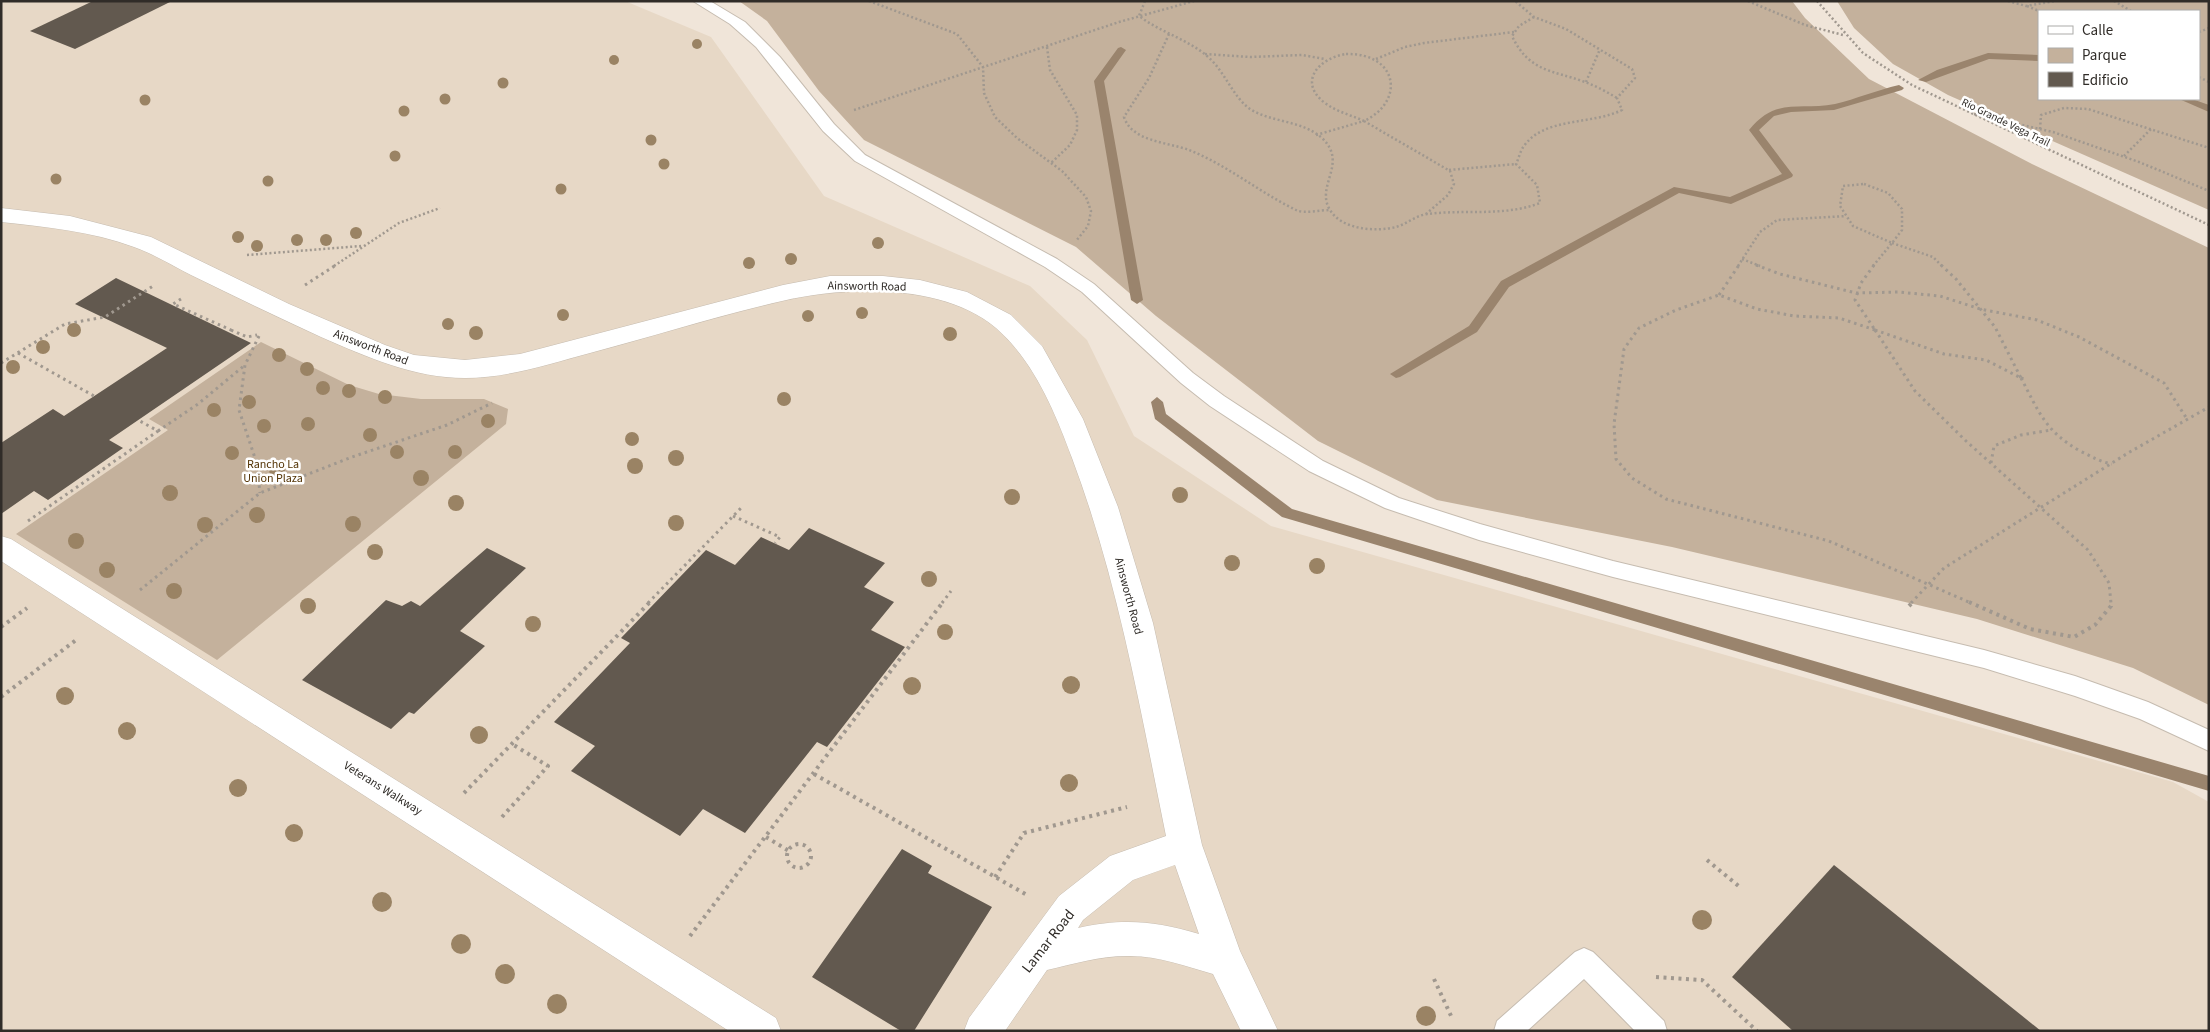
<svg xmlns="http://www.w3.org/2000/svg" width="2210" height="1032" font-family="'Source Sans 3',sans-serif">
	<style>
		.built { fill: #e7d8c6 }
		.green { fill: #c4b19c; fill-rule: evenodd }
		.lines { fill: none; stroke-linecap: round; stroke-linejoin: round }
		.stream { fill: #9a846d; fill-rule: evenodd }
		.building { fill: #62594f }
		.service-casing { stroke: #c6bcb0; stroke-width: 2 }
		.pedestrian-casing { stroke: #c6bcb0; stroke-width: 1 }
		.minor-casing { stroke: #c6bcb0; stroke-width: 1 }
		.path-far2 { stroke: #a0988f; stroke-width: 2.5; stroke-dasharray: 2 2.5; stroke-linecap: butt }
		.path-far1 { stroke: #a0988f; stroke-width: 3; stroke-dasharray: 2.5 4; stroke-linecap: butt }
		.path { stroke: #a0988f; stroke-width: 4; stroke-dasharray: 3 4.5; stroke-linecap: butt }
		.service { fill: #fff; fill-rule: evenodd }
		.pedestrian { fill: #fff; fill-rule: evenodd }
		.minor { fill: #fff; fill-rule: evenodd }
		.tree { fill: #9a8364 }
		.labels { text-anchor: middle; stroke-width: 5; stroke-linejoin: round; paint-order: stroke }
		.far-street-label { font-size: 11px; fill: #302c28; stroke: #fff }
		.street-label { font-size: 12px; fill: #302c28; stroke: #fff }
		.park-label { font-size: 12px; fill: #533304; stroke: #fff }
		.near-street-label { font-size: 15px; fill: #302c28; stroke: #fff }
	</style>
	<rect width="100%" height="100%" fill="#f0e5d9"/>
	<!-- built -->
	<polygon class="built" points="1,1 625,1 711,37 824,196 1030,286 1087,340 1134,436 1271,526 2173,782 2209,802 2209,1031 1,1031"/>
	<!-- green -->
	<g class="green">
		<polygon points="739,1 1792,1 1805,18 1869,79 2032,164 2209,248 2209,705 2133,668 1977,619 1672,547 1437,500 1318,441 1156,316 1076,247 864,140 819,91 767,21"/>
		<path d="M1837,1H2209V210L1948,95L1893,64L1854,28ZM2039,11H2199V99H2039Z"/>
		<polygon points="261,342 349,385 379,394 421,399 484,399 508,409 506,424 217,660 16,534 168,430 149,419"/>
	</g>
	<g class="lines">
		<!-- stream -->
		<g class="stream">
			<polygon points="1121,47 1126,50 1104,81 1143,300 1137,304 1131,300 1094,81 1118,48"/>
			<polygon points="1988,53 2039,55 2039,61 1989,59 1926,82 1918,80 1937,70"/>
			<path d="M1899,85L1904,88L1902,90L1834,110L1791,112L1774,116L1759,130L1793,175L1792,177L1731,204L1679,193L1509,287L1477,332L1400,377L1396,378L1390,374L1469,326L1501,281L1674,187L1730,197L1782,174L1749,130C1776,96 1800,111 1835,104C1856,99 1877,90 1899,85Z"/>
			<polygon points="2179,99 2192,99 2209,105 2209,112"/>
			<polygon points="1157,397 1163,402 1166,414 1292,509 2209,776 2209,791 1282,517 1155,419 1151,402"/>
		</g>
	</g>
	<!-- building -->
	<g class="building">
		<polygon points="93,1 172,1 75,49 30,31"/>
		<polygon points="116,278 251,343 109,440 123,448 48,500 34,491 1,514 1,443 53,409 64,416 167,348 75,304"/>
		<polygon points="809,528 885,563 864,587 894,602 871,630 905,647 827,747 817,742 745,833 703,809 680,836 571,771 595,746 554,722 630,643 621,638 706,550 735,565 761,537 789,550"/>
		<polygon points="487,548 526,568 460,631 485,646 414,714 409,712 391,729 302,680 386,600 402,606 411,601 420,606"/>
		<polygon points="902,849 932,866 928,873 992,907 914,1031 901,1031 812,977"/>
		<polygon points="1834,865 2041,1031 1793,1031 1732,977"/>
	</g>
	<g class="lines">
		<defs>
			<g id="service">
				<polygon points="693,1 710,1 745,22 780,57 834,124 865,155 1057,259 1094,284 1193,373 1224,396 1323,461 1399,498 1480,524 1613,561 1984,650 2075,676 2148,702 2209,730 2209,751 2140,719 2075,696 1984,668 1613,577 1479,540 1385,508 1309,471 1210,406 1181,383 1082,292 1045,267 855,161 823,131 756,47 730,24"/>
				<polygon points="1584,948 1593,952 1664,1021 1667,1031 1635,1031 1584,979 1527,1031 1494,1031 1497,1021 1575,952"/>
			</g>
			<polygon id="pedestrian" points="1,536 11,539 776,1018 781,1031 729,1031 1,561"/>
			<path id="minor" d="M1,208L70,216L151,237L289,304L385,345L414,355L465,360L520,354L783,285L830,276H883L920,280L967,292L1011,315L1042,346L1083,419L1118,507L1153,623L1202,845L1240,951L1278,1031H1241L1213,974C1185,966 1156,955 1127,956C1100,956 1073,964 1047,970L1005,1031H964L969,1018L1059,896L1110,856L1166,836C1140,708 1118,580 1072,458C1055,412 1034,361 996,328C943,283 846,286 782,301C717,316 654,336 590,353C549,364 507,378 465,378C414,378 367,357 321,337C277,317 234,296 191,275C173,266 154,254 134,247C91,231 46,227 1,222ZM1175,865L1199,934C1155,921 1123,918 1078,928L1083,920L1133,880Z"/>
		</defs>
		<!-- service casing -->
		<use href="#service" class="service-casing"/>
		<!-- pedestrian casing -->
		<use href="#pedestrian" class="pedestrian-casing"/>
		<!-- minor casing -->
		<use href="#minor" class="minor-casing"/>
		<!-- path-far2 -->
		<g class="path-far2">
			<polyline points="869,1 957,34 983,67 984,93 995,117 1017,138 1062,171 1086,197 1091,211 1088,226 1076,241"/>
			<path d="M1145,1L1139,16C1160,32 1187,39 1207,56C1225,71 1232,96 1250,109C1272,123 1303,120 1323,139C1348,164 1315,186 1330,210C1342,230 1376,232 1396,227C1407,224 1416,215 1428,214C1466,209 1503,217 1540,203L1537,185L1516,164C1519,158 1520,151 1524,146C1544,117 1592,125 1622,110L1617,98L1635,78L1632,69L1566,29L1534,17L1515,1"/>
			<polyline points="1748,1 1805,25 1843,35"/>
			<polyline points="1817,1 1863,53 1912,85 2209,225"/>
			<polyline points="2008,1 2026,6 2055,1"/>
			<polyline points="2114,1 2131,11"/>
			<polyline points="2027,6 2039,11"/>
			<path d="M1534,17L1519,26L1512,36C1529,72 1552,70 1585,82C1596,86 1607,92 1617,98"/>
			<polyline points="2199,32 2209,28"/>
			<path d="M1169,34L1149,78L1124,117C1132,142 1168,142 1189,150C1227,165 1259,192 1296,210C1304,214 1320,210 1330,210"/>
			<polyline points="1047,47 1050,70 1077,115 1077,130 1070,145 1051,163"/>
			<polyline points="1205,54 1250,57 1302,55 1325,59"/>
			<path d="M1346,54C1399,53 1405,102 1364,121C1351,115 1337,112 1325,103C1297,82 1319,58 1346,54Z"/>
			<polyline points="1376,59 1405,47 1424,43 1514,32"/>
			<polyline points="2199,77 2209,82"/>
			<polyline points="1586,82 1600,49"/>
			<polyline points="854,110 1119,22 1194,1"/>
			<polyline points="1974,114 2053,132 2139,162 2209,191"/>
			<polyline points="1364,121 1450,171 1454,184 1448,195 1426,214"/>
			<polyline points="2040,129 2041,115 2064,108 2088,109 2209,148"/>
			<polyline points="1316,135 1364,121"/>
			<polyline points="2124,156 2151,129"/>
			<polyline points="1449,170 1516,164"/>
			<polygon points="1864,184 1888,193 1902,209 1902,230 1892,243 1853,226 1840,206 1843,186"/>
			<polyline points="1892,243 1933,257 1942,266"/>
			<polyline points="247,255 361,246"/>
			<polyline points="1742,259 1760,266"/>
			<polyline points="334,266 399,223 440,208"/>
			<polyline points="1738,266 1760,232 1777,220 1846,216"/>
			<polyline points="1873,266 1892,243"/>
		</g>
		<!-- path-far1 -->
		<g class="path-far1">
			<polyline points="1756,265 1780,274 1856,293 1898,292 1940,296 1980,309 2037,320 2079,337 2164,383 2187,419"/>
			<polyline points="1874,265 1861,283 1855,300 1875,330"/>
			<polyline points="1941,265 1956,279 1995,327 2021,378"/>
			<polyline points="305,285 336,265"/>
			<polyline points="1719,295 1739,265"/>
			<polyline points="181,299 173,304 231,330 228,332"/>
			<polyline points="231,330 247,337 257,335"/>
			<polyline points="1875,330 1944,354 1986,360 2021,378"/>
			<polyline points="1875,330 1915,391 1966,441 2088,550 2109,583 2111,603"/>
			<polyline points="1875,330 1839,318 1794,316 1757,309 1719,295 1676,310 1639,328 1624,349 1614,424 1616,459 1632,478 1666,499 1829,541 1971,603"/>
			<polyline points="259,336 245,365 239,410 257,464 260,493"/>
			<polyline points="18,353 94,396"/>
			<polyline points="1,363 65,324 105,317 153,286"/>
			<polyline points="2021,378 2024,379"/>
			<path d="M2021,378C2039,412 2045,431 2080,451C2091,456 2100,462 2112,464"/>
			<polyline points="158,431 198,404 245,365"/>
			<polyline points="1991,463 1994,446 2021,435 2051,430"/>
			<polyline points="733,516 780,537 775,543"/>
			<polyline points="28,521 158,431 138,420"/>
			<polyline points="140,590 260,493 352,457 447,425 492,403"/>
			<polyline points="648,603 741,508"/>
			<polyline points="942,603 951,591"/>
			<polyline points="1911,603 1944,568 2128,453 2209,407"/>
		</g>
		<!-- path -->
		<g class="path">
			<polyline points="1969,602 2030,629 2074,637 2095,625 2111,606 2111,602"/>
			<polyline points="1909,606 1913,602"/>
			<polyline points="1,627 27,608"/>
			<polyline points="1,697 76,640"/>
			<polyline points="814,774 1027,895"/>
			<polyline points="464,793 650,602"/>
			<polyline points="502,817 548,766 512,744"/>
			<polyline points="766,837 789,851"/>
			<circle cx="799" cy="856" r="12"/>
			<polyline points="1707,860 1741,888"/>
			<polyline points="995,877 1024,833 1127,807"/>
			<polyline points="690,936 943,602"/>
			<polyline points="1656,977 1702,980 1757,1031"/>
			<polyline points="1434,979 1452,1018"/>
		</g>
		<!-- service -->
		<use href="#service" class="service"/>
		<!-- pedestrian -->
		<use href="#pedestrian" class="pedestrian"/>
		<!-- minor -->
		<use href="#minor" class="minor"/>
	</g>
	<!-- trees -->
	<g class="tree">
		<circle cx="697" cy="44" r="5"/>
		<circle cx="614" cy="60" r="5"/>
		<circle cx="503" cy="83" r="5.5"/>
		<circle cx="445" cy="99" r="5.5"/>
		<circle cx="145" cy="100" r="5.5"/>
		<circle cx="404" cy="111" r="5.5"/>
		<circle cx="651" cy="140" r="5.5"/>
		<circle cx="395" cy="156" r="5.5"/>
		<circle cx="664" cy="164" r="5.5"/>
		<circle cx="56" cy="179" r="5.5"/>
		<circle cx="268" cy="181" r="5.5"/>
		<circle cx="561" cy="189" r="5.5"/>
		<circle cx="356" cy="233" r="6"/>
		<circle cx="238" cy="237" r="6"/>
		<circle cx="297" cy="240" r="6"/>
		<circle cx="326" cy="240" r="6"/>
		<circle cx="878" cy="243" r="6"/>
		<circle cx="257" cy="246" r="6"/>
		<circle cx="791" cy="259" r="6"/>
		<circle cx="749" cy="263" r="6"/>
		<circle cx="862" cy="313" r="6"/>
		<circle cx="563" cy="315" r="6"/>
		<circle cx="808" cy="316" r="6"/>
		<circle cx="448" cy="324" r="6"/>
		<circle cx="74" cy="330" r="7"/>
		<circle cx="476" cy="333" r="7"/>
		<circle cx="950" cy="334" r="7"/>
		<circle cx="43" cy="347" r="7"/>
		<circle cx="279" cy="355" r="7"/>
		<circle cx="13" cy="367" r="7"/>
		<circle cx="307" cy="369" r="7"/>
		<circle cx="323" cy="388" r="7"/>
		<circle cx="349" cy="391" r="7"/>
		<circle cx="385" cy="397" r="7"/>
		<circle cx="784" cy="399" r="7"/>
		<circle cx="249" cy="402" r="7"/>
		<circle cx="214" cy="410" r="7"/>
		<circle cx="488" cy="421" r="7"/>
		<circle cx="308" cy="424" r="7"/>
		<circle cx="264" cy="426" r="7"/>
		<circle cx="370" cy="435" r="7"/>
		<circle cx="632" cy="439" r="7"/>
		<circle cx="397" cy="452" r="7"/>
		<circle cx="455" cy="452" r="7"/>
		<circle cx="232" cy="453" r="7"/>
		<circle cx="676" cy="458" r="8"/>
		<circle cx="635" cy="466" r="8"/>
		<circle cx="277" cy="470" r="8"/>
		<circle cx="421" cy="478" r="8"/>
		<circle cx="170" cy="493" r="8"/>
		<circle cx="1180" cy="495" r="8"/>
		<circle cx="1012" cy="497" r="8"/>
		<circle cx="456" cy="503" r="8"/>
		<circle cx="257" cy="515" r="8"/>
		<circle cx="676" cy="523" r="8"/>
		<circle cx="353" cy="524" r="8"/>
		<circle cx="205" cy="525" r="8"/>
		<circle cx="76" cy="541" r="8"/>
		<circle cx="375" cy="552" r="8"/>
		<circle cx="1232" cy="563" r="8"/>
		<circle cx="1317" cy="566" r="8"/>
		<circle cx="107" cy="570" r="8"/>
		<circle cx="929" cy="579" r="8"/>
		<circle cx="174" cy="591" r="8"/>
		<circle cx="308" cy="606" r="8"/>
		<circle cx="533" cy="624" r="8"/>
		<circle cx="945" cy="632" r="8"/>
		<circle cx="1071" cy="685" r="9"/>
		<circle cx="912" cy="686" r="9"/>
		<circle cx="65" cy="696" r="9"/>
		<circle cx="127" cy="731" r="9"/>
		<circle cx="479" cy="735" r="9"/>
		<circle cx="1069" cy="783" r="9"/>
		<circle cx="238" cy="788" r="9"/>
		<circle cx="294" cy="833" r="9"/>
		<circle cx="382" cy="902" r="10"/>
		<circle cx="1702" cy="920" r="10"/>
		<circle cx="461" cy="944" r="10"/>
		<circle cx="505" cy="974" r="10"/>
		<circle cx="557" cy="1004" r="10"/>
		<circle cx="1426" cy="1016" r="10"/>
	</g>
	<g class="labels">
		<!-- far-street labels -->
		<g class="far-street-label">
			<text transform="translate(2006 122) rotate(26)" y="4">Rio Grande Vega Trail</text>
		</g>
		<!-- street labels -->
		<g class="street-label">
			<text transform="translate(867 286) rotate(1)" y="4">Ainsworth Road</text>
			<text transform="translate(371 347) rotate(21)" y="4">Ainsworth Road</text>
			<text transform="translate(1129 596) rotate(75)" y="4">Ainsworth Road</text>
			<text transform="translate(383 788) rotate(32)" y="4">Veterans Walkway</text>
		</g>
		<!-- park labels -->
		<g class="park-label">
			<text x="273" y="468">Rancho La<tspan x="273" dy="14">Union Plaza</tspan></text>
		</g>
		<!-- near-street labels -->
		<g class="near-street-label">
			<text transform="translate(1048 941) rotate(-52)" y="5">Lamar Road</text>
		</g>
	</g>
	<!-- border -->
	<rect width="2210" height="1032" fill="none" stroke="#302c28" stroke-width="5"/>
	<!-- legend -->
	<rect x="2038" y="10" width="162" height="90" fill="#ffffff" stroke="#acaba9"/>
	<rect x="2048" y="26" width="25" height="8" fill="#ffffff" stroke="#acaba9"/>
	<text x="2082" y="35" font-size="15" fill="#302c28">Calle</text>
	<rect x="2048" y="48" width="25" height="15" fill="#c4b19c" stroke="#acaba9"/>
	<text x="2082" y="60" font-size="15" fill="#302c28">Parque</text>
	<rect x="2048" y="72" width="25" height="15" fill="#62594f" stroke="#acaba9"/>
	<text x="2082" y="85" font-size="15" fill="#302c28">Edificio</text>
</svg>
